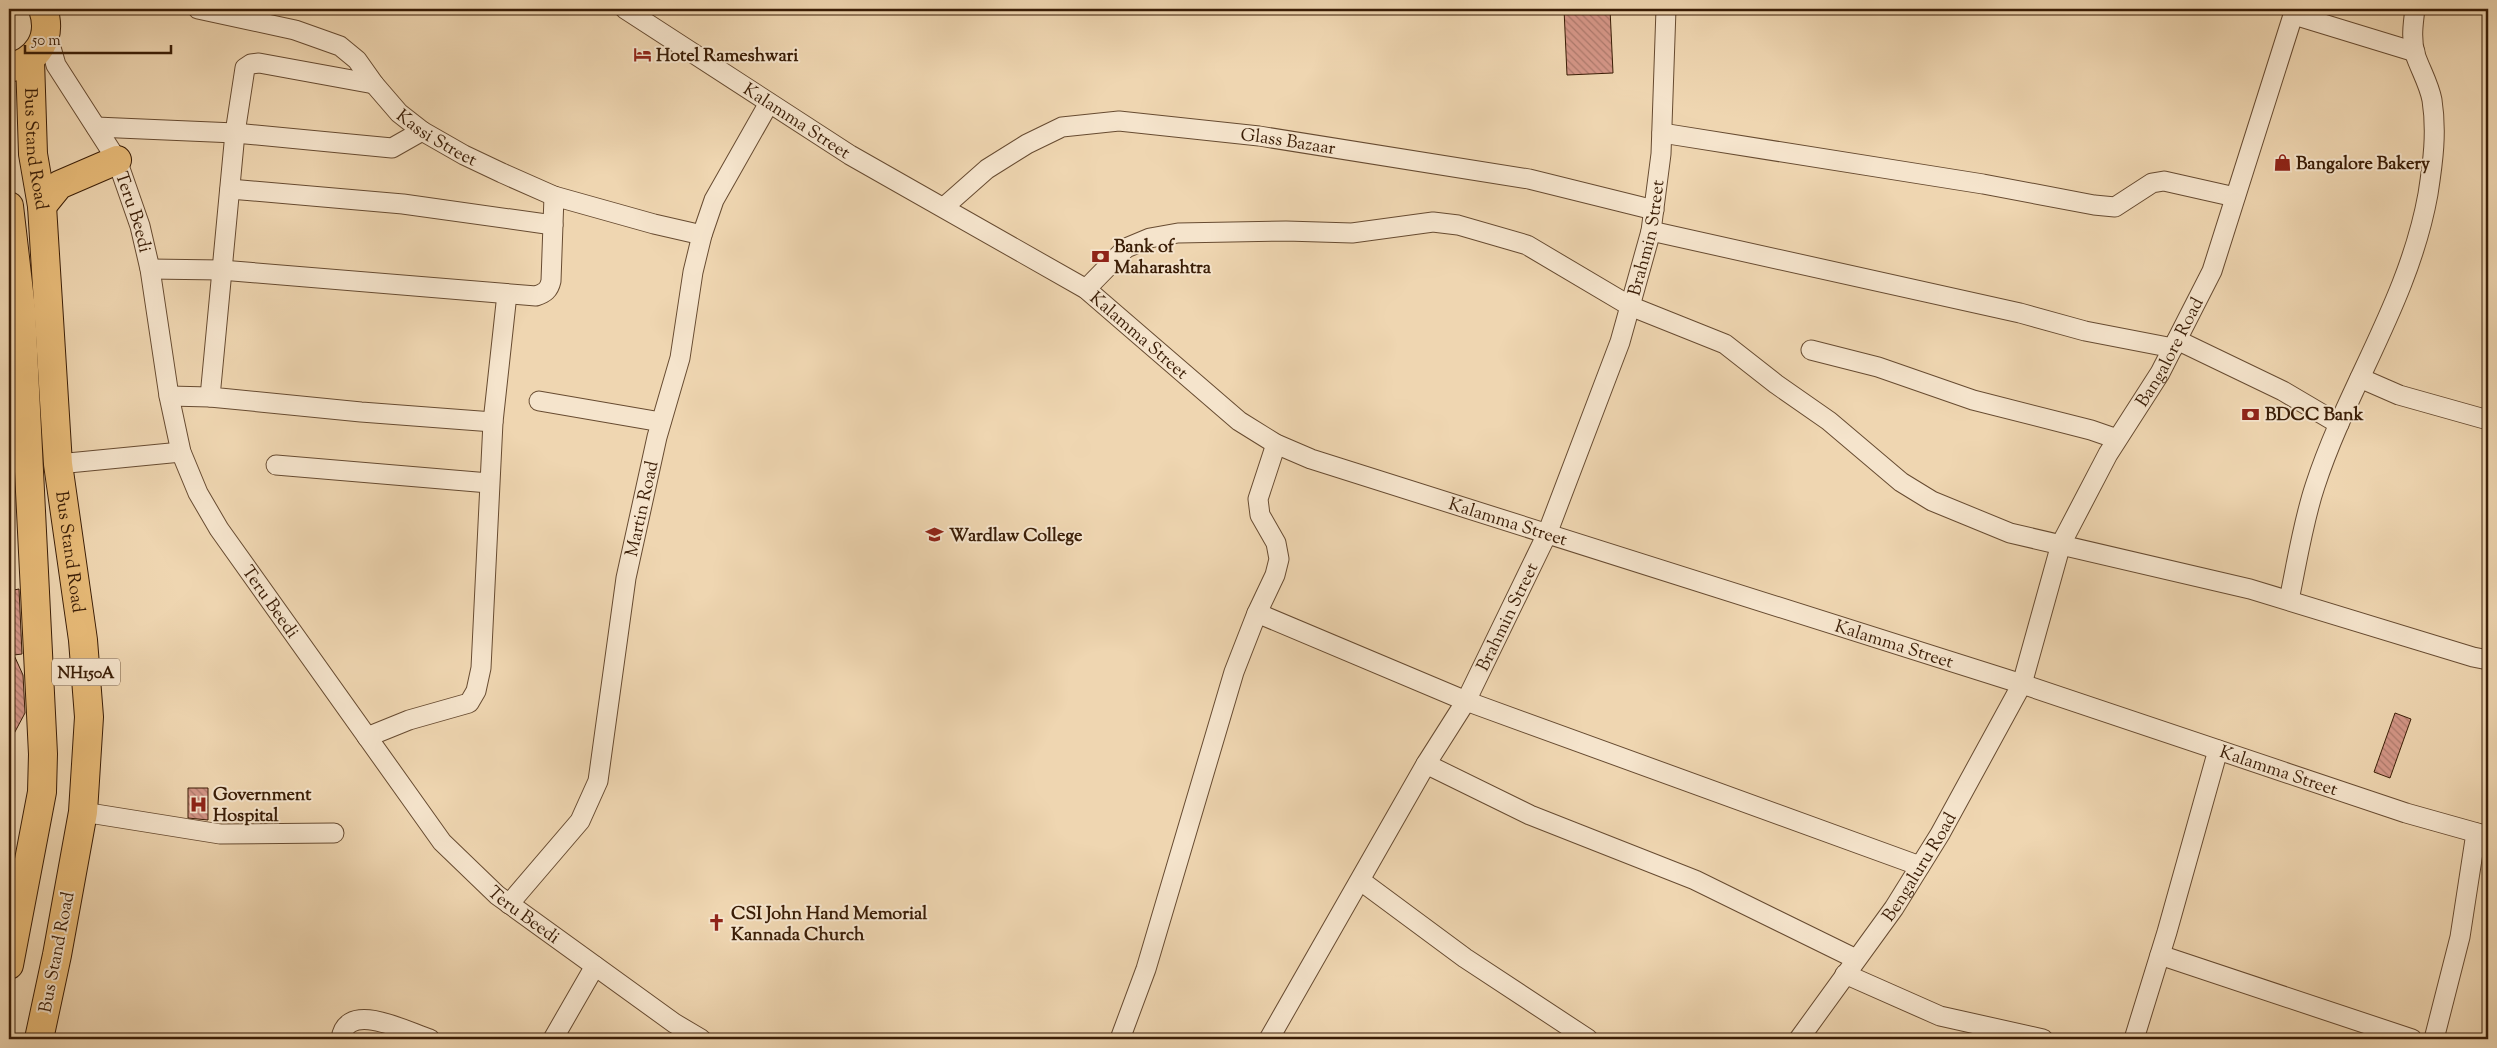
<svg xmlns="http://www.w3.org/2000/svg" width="2497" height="1048" font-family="'Sorts Mill Goudy',serif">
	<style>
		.building { fill: url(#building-back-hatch); stroke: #3a1d06 }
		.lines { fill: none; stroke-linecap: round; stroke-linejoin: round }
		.minor-casing { stroke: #674b31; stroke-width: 21 }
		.highway-casing { stroke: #3a1d06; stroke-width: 30 }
		.minor { stroke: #f5e4cc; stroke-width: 19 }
		.highway { stroke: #e8bb78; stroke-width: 28 }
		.labels { text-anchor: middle; stroke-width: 4; stroke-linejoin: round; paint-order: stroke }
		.shield { fill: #f5e4cc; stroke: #725941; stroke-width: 1 }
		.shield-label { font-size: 16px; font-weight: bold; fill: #3a1d06 }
		.poi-label { font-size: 18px; font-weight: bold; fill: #3a1d06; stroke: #f5e4cc; text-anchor: start }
		.street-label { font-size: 18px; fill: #3a1d06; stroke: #f5e4cc }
	</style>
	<defs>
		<pattern id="building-back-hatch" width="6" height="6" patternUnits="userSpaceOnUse" patternTransform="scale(1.25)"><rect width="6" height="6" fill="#d49687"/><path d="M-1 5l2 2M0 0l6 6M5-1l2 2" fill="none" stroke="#ad7a6c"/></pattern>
	</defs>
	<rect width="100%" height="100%" fill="#efd6b1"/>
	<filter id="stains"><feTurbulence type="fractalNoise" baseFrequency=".004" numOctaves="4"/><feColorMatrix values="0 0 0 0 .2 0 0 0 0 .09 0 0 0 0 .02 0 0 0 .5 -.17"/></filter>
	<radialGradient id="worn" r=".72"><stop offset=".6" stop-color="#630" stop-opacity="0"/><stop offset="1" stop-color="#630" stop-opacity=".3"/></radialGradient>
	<!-- building -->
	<g class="building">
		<polygon points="1564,9 1610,9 1613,73 1567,75"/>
		<polygon points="19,589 22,654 14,655 23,675 25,713 9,743 9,591"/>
		<polygon points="2395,713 2411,719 2390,778 2374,772"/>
		<polygon points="188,788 208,788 208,820 188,818"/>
	</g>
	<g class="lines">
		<defs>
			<g id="minor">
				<path id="s1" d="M198,9L295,30L340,46L357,60L374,84L399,113L422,131L464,155L502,173L554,196L654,224L702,235"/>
				<path id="s2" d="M625,9L850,155L1086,289L1239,421L1276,444L1311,459L2022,684L2406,813L2488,836"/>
				<polyline points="2294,15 2415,52"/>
				<path id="s3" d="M47,34L56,65L117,160L140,226L150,269L169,396L181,452L198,493L219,529L442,842L497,895L674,1023L701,1039"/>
				<polyline points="374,84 259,63 251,64 245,68 235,133 210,397 361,412 493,422"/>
				<polyline points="96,127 235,133 392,148 422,131"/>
				<polyline points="1662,133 1983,184 2094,205 2115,207 2152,183 2164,181 2235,197"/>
				<polyline points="230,189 403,204 553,225"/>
				<path id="s4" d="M944,207L987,169L1027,144L1062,127L1119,121L1259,136L1529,179L1654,210"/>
				<polyline points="1651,231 2020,313 2085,331 2173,348"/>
				<path d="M150,269L221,270L536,296C545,293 549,290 551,281L554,196"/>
				<polyline points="1086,289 1126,248 1150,238 1178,233 1286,231 1352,233 1433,222 1458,225 1527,245 1630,306 1725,344 1776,384 1829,421 1901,482 1932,501 2010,533 2250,589 2473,657 2488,660"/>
				<polyline points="2177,340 2283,391 2339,424"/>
				<polyline points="1811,350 1878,367 1973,400 2091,430 2117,439"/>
				<polyline points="2360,378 2399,395 2488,420"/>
				<polyline points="169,396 210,397"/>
				<polyline points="539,401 661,422"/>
				<polyline points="58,464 181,452"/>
				<polyline points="276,465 489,483"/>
				<path d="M2289,600C2297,562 2303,522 2315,486C2348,385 2409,300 2428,194C2433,162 2437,132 2432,100C2429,84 2420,69 2415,54C2411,39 2413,24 2415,9"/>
				<polyline points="1257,613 1466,701 1920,866"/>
				<polyline points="367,737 409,720 469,703 476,691 481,668 493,422 507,294"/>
				<polyline points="1426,764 1530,815 1695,880 1856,959"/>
				<polyline points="83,812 220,834 334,833"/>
				<polyline points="1361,881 1465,958 1588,1039"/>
				<path id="s5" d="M509,904L580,821L598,781L626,578L657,437L680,358L693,272L702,235L714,200L769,103"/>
				<polyline points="2160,955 2412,1039"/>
				<polyline points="1845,974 1940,1016 2043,1039"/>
				<path d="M341,1039C346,999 407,1032 430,1039"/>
				<polyline points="553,1039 595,966"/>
				<polyline points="1120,1039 1146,969 1234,672 1257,613 1275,575 1279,559 1276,543 1260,515 1258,499 1276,444"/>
				<path id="s6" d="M1269,1039L1426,764L1466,701L1547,534L1620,342L1651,231L1661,154L1666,9"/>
				<path id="s7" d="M1799,1039L1894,908L1940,834L2022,684L2061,544L2108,454L2160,373L2212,271L2295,9"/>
				<polyline points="2134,1039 2167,932 2218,750"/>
				<polyline points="2434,1039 2460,937 2476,833"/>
			</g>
			<g id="highway">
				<path id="s8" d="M30,60L33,154L42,206L58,464L83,640L89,717L83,812L57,955L39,1039"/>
				<path d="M9,68C37,61 53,38 43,9"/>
				<polyline points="9,206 21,309 43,754 42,792 9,965"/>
				<polyline points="42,206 59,185 117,160"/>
			</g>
		</defs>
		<!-- minor casing -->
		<use href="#minor" class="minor-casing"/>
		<!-- highway casing -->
		<use href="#highway" class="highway-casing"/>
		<!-- minor -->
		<use href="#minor" class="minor"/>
		<!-- highway -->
		<use href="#highway" class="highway"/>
	</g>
	<!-- icons -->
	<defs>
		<symbol id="hotel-bare" viewBox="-9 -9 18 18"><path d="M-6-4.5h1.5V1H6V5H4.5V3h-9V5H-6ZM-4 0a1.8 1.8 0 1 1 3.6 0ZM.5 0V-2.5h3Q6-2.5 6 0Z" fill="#8f2418" stroke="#f5e4cc" stroke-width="2.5" paint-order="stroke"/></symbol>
		<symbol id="shop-bare" viewBox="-9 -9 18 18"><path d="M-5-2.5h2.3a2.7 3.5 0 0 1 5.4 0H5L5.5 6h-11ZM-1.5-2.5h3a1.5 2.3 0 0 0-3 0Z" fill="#8f2418" stroke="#f5e4cc" stroke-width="2.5" paint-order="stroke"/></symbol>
		<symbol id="bank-bare" viewBox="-9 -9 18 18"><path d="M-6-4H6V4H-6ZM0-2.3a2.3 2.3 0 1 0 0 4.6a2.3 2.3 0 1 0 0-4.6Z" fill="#8f2418" stroke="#f5e4cc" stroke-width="2.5" paint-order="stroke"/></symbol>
		<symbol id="university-bare" viewBox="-9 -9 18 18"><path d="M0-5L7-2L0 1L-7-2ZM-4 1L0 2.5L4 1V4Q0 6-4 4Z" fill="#8f2418" stroke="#f5e4cc" stroke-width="2.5" paint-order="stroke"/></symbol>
		<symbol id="hospital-bare" viewBox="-9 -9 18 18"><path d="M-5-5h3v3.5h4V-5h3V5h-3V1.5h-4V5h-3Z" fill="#8f2418" stroke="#f5e4cc" stroke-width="2.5" paint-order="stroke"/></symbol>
		<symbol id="church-bare" viewBox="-9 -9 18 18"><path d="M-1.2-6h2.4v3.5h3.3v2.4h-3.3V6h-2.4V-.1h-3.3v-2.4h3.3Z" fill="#8f2418" stroke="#f5e4cc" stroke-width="2.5" paint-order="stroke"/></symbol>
	</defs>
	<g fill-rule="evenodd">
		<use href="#hotel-bare" x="630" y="42" width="25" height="25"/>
		<use href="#shop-bare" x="2270" y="150" width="25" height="25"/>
		<use href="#bank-bare" x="1088" y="244" width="25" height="25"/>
		<use href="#bank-bare" x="2238" y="402" width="25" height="25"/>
		<use href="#university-bare" x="922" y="522" width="25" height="25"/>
		<use href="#hospital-bare" x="186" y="792" width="25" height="25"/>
		<use href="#church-bare" x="704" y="910" width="25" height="25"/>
	</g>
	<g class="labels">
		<!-- shield labels -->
		<rect class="shield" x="52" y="658.5" width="68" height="27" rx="4"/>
		<g class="shield-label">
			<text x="86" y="678">NH150A</text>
		</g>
		<!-- poi labels -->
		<g class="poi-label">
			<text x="656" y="61">Hotel Rameshwari</text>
			<text x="2296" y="169">Bangalore Bakery</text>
			<text x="1114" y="252">Bank of<tspan x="1114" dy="21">Maharashtra</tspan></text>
			<text x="2265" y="420">BDCC Bank</text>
			<text x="949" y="541">Wardlaw College</text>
			<text x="213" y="800">Government<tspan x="213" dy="21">Hospital</tspan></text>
			<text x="731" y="919">CSI John Hand Memorial<tspan x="731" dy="21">Kannada Church</tspan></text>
		</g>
		<!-- street labels -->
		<g class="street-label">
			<text dy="6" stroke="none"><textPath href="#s2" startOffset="205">Kalamma Street</textPath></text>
			<text dy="6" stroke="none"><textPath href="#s1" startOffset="282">Kassi Street</textPath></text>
			<text dy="6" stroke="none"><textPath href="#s4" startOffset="371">Glass Bazaar</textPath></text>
			<text dy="6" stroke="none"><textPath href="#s8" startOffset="89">Bus Stand Road</textPath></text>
			<text dy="6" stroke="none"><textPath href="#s3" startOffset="200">Teru Beedi</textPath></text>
			<text dy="6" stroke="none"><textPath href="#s6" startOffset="890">Brahmin Street</textPath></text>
			<text dy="6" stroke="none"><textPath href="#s2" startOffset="610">Kalamma Street</textPath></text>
			<text dy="6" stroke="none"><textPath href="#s7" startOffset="786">Bangalore Road</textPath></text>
			<text dy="6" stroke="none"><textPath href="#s5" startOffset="429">Martin Road</textPath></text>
			<text dy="6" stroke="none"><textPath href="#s2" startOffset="1030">Kalamma Street</textPath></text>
			<text dy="6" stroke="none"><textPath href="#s8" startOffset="494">Bus Stand Road</textPath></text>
			<text dy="6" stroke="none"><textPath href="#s3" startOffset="620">Teru Beedi</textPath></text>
			<text dy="6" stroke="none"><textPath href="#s6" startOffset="485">Brahmin Street</textPath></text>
			<text dy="6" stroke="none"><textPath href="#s2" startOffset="1435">Kalamma Street</textPath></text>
			<text dy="6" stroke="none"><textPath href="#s2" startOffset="1840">Kalamma Street</textPath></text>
			<text dy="6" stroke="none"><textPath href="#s7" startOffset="210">Bengaluru Road</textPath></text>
			<text dy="6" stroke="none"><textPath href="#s3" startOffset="1025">Teru Beedi</textPath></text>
			<text transform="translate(56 952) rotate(-79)" y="6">Bus Stand Road</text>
		</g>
	</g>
	<!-- margin -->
	<rect width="2497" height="1048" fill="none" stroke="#efd6b1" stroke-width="30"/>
	<rect x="10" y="10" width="2477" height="1028" fill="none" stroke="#3a1d06" stroke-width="2.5"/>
	<rect x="15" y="15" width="2467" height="1018" fill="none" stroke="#3a1d06"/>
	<!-- scale -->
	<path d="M25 45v8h146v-8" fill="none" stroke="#3a1d06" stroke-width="2.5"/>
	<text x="32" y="45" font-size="15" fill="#3a1d06" stroke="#f5e4cc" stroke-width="4" paint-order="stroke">50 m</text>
	<rect width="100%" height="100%" filter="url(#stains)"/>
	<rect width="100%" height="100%" fill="url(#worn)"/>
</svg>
